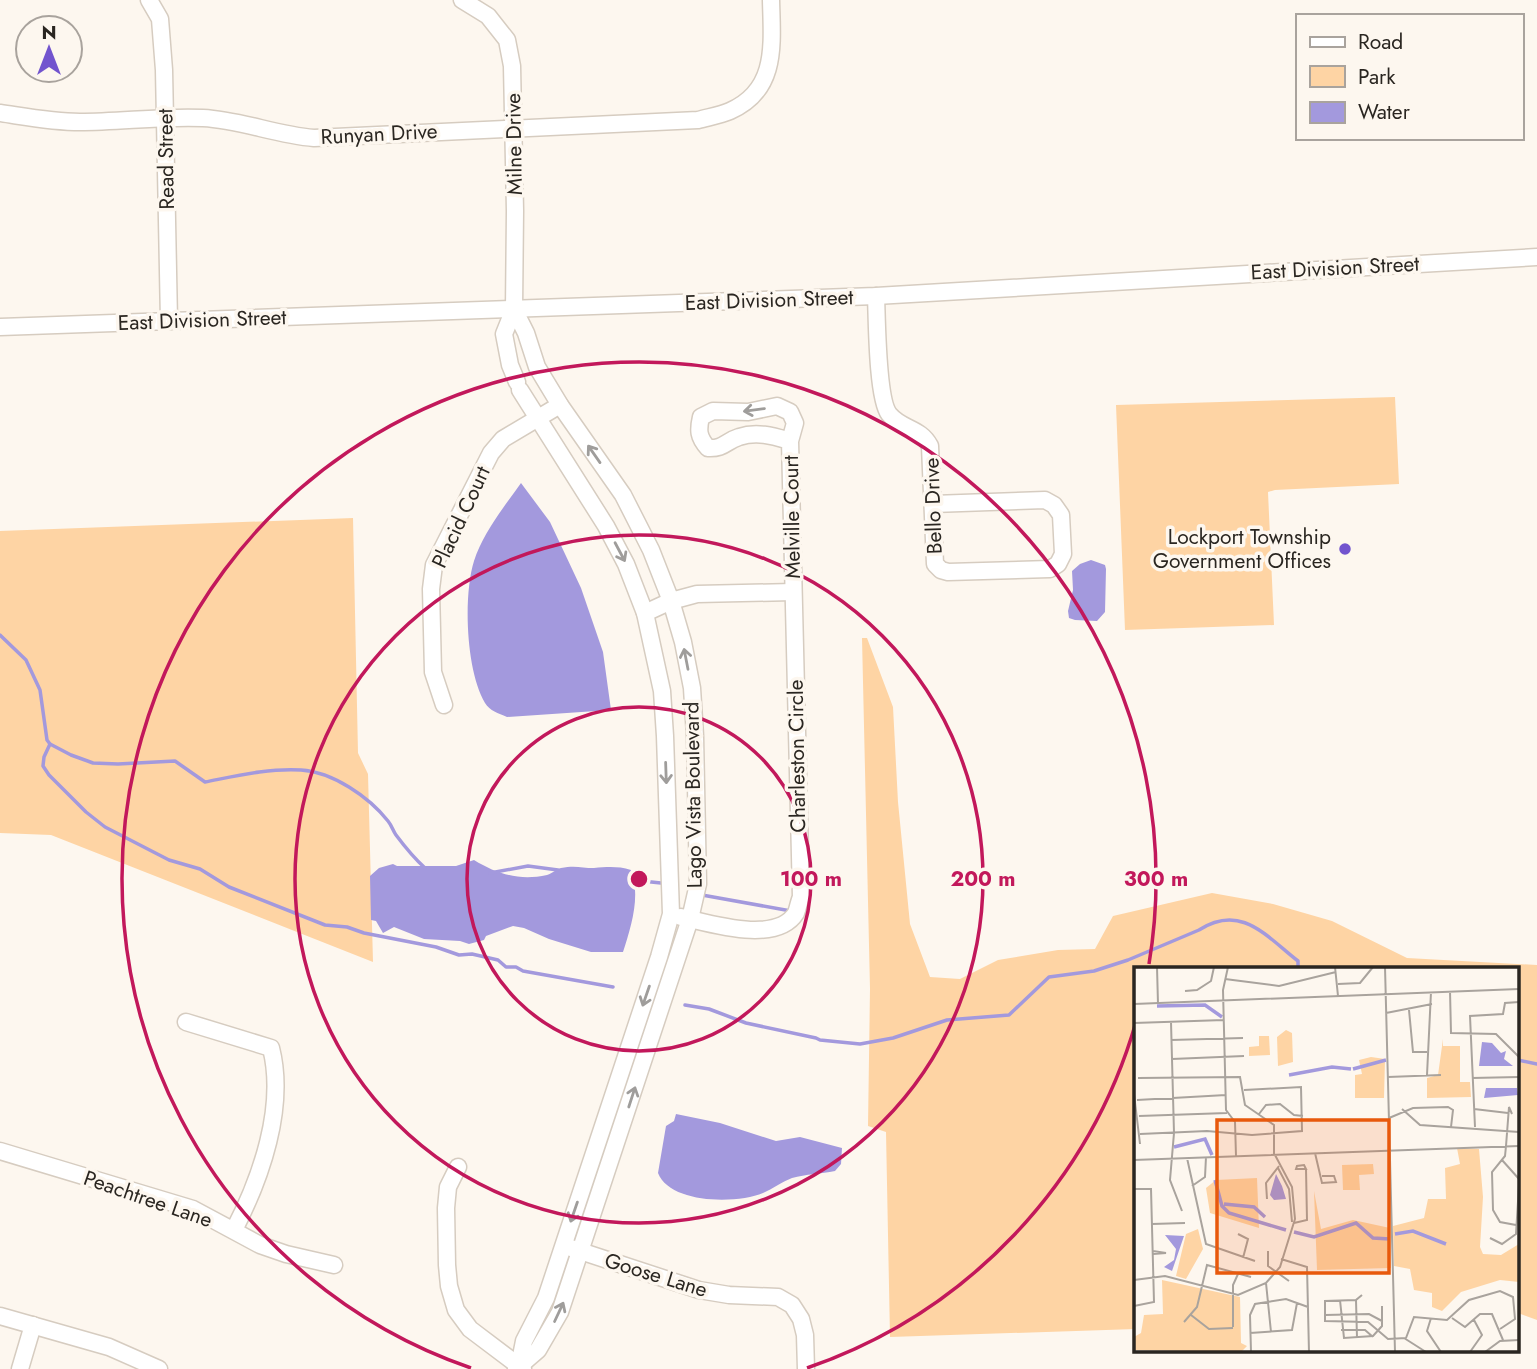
<svg xmlns="http://www.w3.org/2000/svg" width="1537" height="1369" font-family="Jost,sans-serif">
	<style>
		.green { fill: #fed4a4 }
		.water { fill: #a399dd }
		.lines { fill: none; stroke-linecap: round; stroke-linejoin: round }
		.stream { stroke: #a399dd; stroke-width: 3.5 }
		.minor-casing { stroke: #d6ccc0; stroke-width: 19 }
		.minor { stroke: #fff; stroke-width: 16 }
		.oneway { stroke: #9f9d9b }
		.ring { fill: none; stroke: #c2185b; stroke-width: 3.5 }
		.poi-dot { fill: #7254ce; stroke: #fdf7ef; stroke-width: 2.5 }
		.labels { text-anchor: middle; stroke-width: 7; stroke-linejoin: round; paint-order: stroke }
		.street-label { font-size: 21px; fill: #2a2621; stroke: #fdf7ef }
		.poi-label { font-size: 21px; fill: #2a2621; stroke: #fdf7ef; text-anchor: end }
		.inset-river { fill: none; stroke: #a399dd; stroke-width: 3.5 }
		.inset-road { fill: none; stroke: #a9a39d; stroke-width: 2 }
		.view { fill: #e8590c; fill-opacity: 0.15; stroke: #e8590c; stroke-width: 3.5 }
		.inset-edge { fill: none; stroke: #2a2621; stroke-width: 3.5 }
		.centre { fill: #c2185b; stroke: #fdf7ef; stroke-width: 3.5 }
		.ring-label { font-size: 21px; text-anchor: middle; font-weight: bold; fill: #c2185b; stroke: #fdf7ef; stroke-width: 7; stroke-linejoin: round; paint-order: stroke }
	</style>
	<rect width="100%" height="100%" fill="#fdf7ef"/>
	<!-- green -->
	<g class="green">
		<polygon points="1395,397 1399,484 1275,490 1268,492 1274,625 1125,630 1116,405"/>
		<polygon points="353,518 358,753 368,774 373,962 51,835 0,833 0,531"/>
		<polygon points="862,638 867,638 893,707 898,802 910,924 930,977 960,979 998,960 1058,950 1095,949 1113,916 1212,893 1273,904 1332,921 1407,958 1537,965 1537,1320 1518,1313 1518,968 1136,968 1136,1329 890,1337 886,1132 868,1126 870,989"/>
	</g>
	<!-- water -->
	<g class="water">
		<path d="M521,483L550,522L581,588L603,652L611,710L507,717C498,713 490,711 485,703C466,671 463,596 474,561C483,533 504,507 521,483Z"/>
		<polygon points="1091,560 1105,565 1106,569 1105,612 1097,621 1075,620 1069,618 1068,611 1073,590 1072,571 1080,564"/>
		<path d="M474,860C497,874 519,881 547,875C553,873 556,869 561,868C575,865 582,868 594,868C607,867 618,866 631,870C641,896 631,927 623,952H591L549,939L524,928L513,926L486,936L484,940L469,944L460,941L424,939L394,927L383,933L376,921L371,920L370,876L379,868L393,864L397,866H456Z"/>
		<path d="M676,1114L720,1123L776,1141L800,1137L842,1148L841,1164L835,1171C821,1174 806,1174 792,1178C781,1182 773,1189 763,1193C737,1204 670,1204 658,1173L666,1126L674,1121Z"/>
	</g>
	<g class="lines">
		<!-- stream -->
		<g class="stream">
			<path d="M0,635L26,660L40,690L47,740L50,744L71,755L93,763L118,764L175,761L205,782C236,776 269,768 301,770C333,772 369,797 388,821C392,826 393,831 396,835C405,847 414,858 425,868"/>
			<polyline points="50,744 44,757 43,766 49,775 86,812 105,827 169,860 200,869 229,887 325,925 347,927 364,933 436,947 459,955 472,954 498,960 506,967 516,967 523,971 613,987"/>
			<polyline points="490,873 528,866 558,870"/>
			<polyline points="632,880 661,883"/>
			<polyline points="702,895 791,911"/>
			<path d="M685,1005L709,1009L746,1023L816,1038L820,1040L860,1044L893,1038L947,1020L1009,1015L1049,977L1094,971L1128,960L1199,930C1241,903 1266,936 1298,961V968"/>
			<polyline points="1518,1060 1537,1064"/>
		</g>
		<defs>
			<g id="minor">
				<polyline points="149,0 160,19 164,70 169,321"/>
				<polyline points="462,0 488,16 507,40 512,66 515,211 514,309 504,334 510,365 517,382"/>
				<path d="M0,113C27,117 53,122 80,122C121,122 162,116 203,118C241,120 276,135 314,138L698,120C709,117 721,115 730,111C778,90 772,44 771,0"/>
				<path d="M876,296C877,319 877,398 889,414C902,430 920,427 930,446L935,564L941,570L948,572L1050,569L1058,564L1063,554L1061,515L1054,505L1045,500L933,504"/>
				<polyline points="514,309 526,333 537,367 560,405 623,495 651,550 671,601 683,642 692,688 695,736 698,884 690,919 560,1312 538,1350 516,1369"/>
				<polyline points="0,327 876,296 1537,257"/>
				<polyline points="645,613 671,601 697,594 793,592"/>
				<polyline points="444,705 433,672 431,589 434,565 491,453 503,439 560,405"/>
				<path d="M681,917C709,923 776,945 796,913C798,908 799,901 801,897L790,441L795,423L790,412L777,406L748,412L713,411L701,417C698,430 698,437 708,448C724,449 726,441 739,437C757,431 773,436 790,441"/>
				<path d="M186,1022L271,1048C286,1107 261,1178 234,1230"/>
				<polyline points="0,1151 193,1209 260,1245 286,1254 334,1265"/>
				<polyline points="458,1167 448,1187 446,1208 447,1265 449,1286 456,1310 470,1329 523,1369"/>
				<polyline points="571,1248 699,1290 729,1295 778,1297 792,1305 801,1319 805,1335 806,1369"/>
				<polyline points="0,1316 109,1347 159,1369"/>
				<polyline points="519,1366 524,1341 546,1298 659,957 671,914 665,736 662,691 645,613 626,564 606,526 520,390"/>
				<polyline points="20,1369 33,1325"/>
			</g>
		</defs>
		<!-- minor casing -->
		<use href="#minor" class="minor-casing"/>
		<!-- minor -->
		<use href="#minor" class="minor"/>
	</g>
	<!-- one-way arrows -->
	<defs><path id="oneway-shaft" d="M-6 0H5M1.5-3L5.5 0L1.5 3" fill="none" stroke-width="1.6" stroke-linecap="round" stroke-linejoin="round" transform="scale(1.75)"/></defs>
	<g class="oneway">
		<use href="#oneway-shaft" transform="translate(754 410) rotate(172)"/>
		<use href="#oneway-shaft" transform="translate(594 454) rotate(-125)"/>
		<use href="#oneway-shaft" transform="translate(620 552) rotate(62)"/>
		<use href="#oneway-shaft" transform="translate(686 659) rotate(-101)"/>
		<use href="#oneway-shaft" transform="translate(666 773) rotate(88)"/>
		<use href="#oneway-shaft" transform="translate(646 996) rotate(109)"/>
		<use href="#oneway-shaft" transform="translate(632 1097) rotate(-72)"/>
		<use href="#oneway-shaft" transform="translate(574 1212) rotate(109)"/>
		<use href="#oneway-shaft" transform="translate(559 1312) rotate(-65)"/>
	</g>
	<!-- distance rings -->
	<g class="ring">
		<circle cx="639" cy="879" r="172"/>
		<circle cx="639" cy="879" r="344"/>
		<path d="M1136 1022A517 517 0 0 1 807 1368M471 1368A517 517 0 1 1 1149 964"/>
	</g>
	<!-- markers -->
	<circle class="poi-dot" cx="1345" cy="549" r="7"/>
	<g class="labels">
		<!-- street labels -->
		<g class="street-label">
			<text transform="translate(379 134) rotate(-3)" y="7">Runyan Drive</text>
			<text transform="translate(514 144) rotate(-91)" y="7">Milne Drive</text>
			<text transform="translate(166 159) rotate(-91)" y="7">Read Street</text>
			<text transform="translate(1335 268) rotate(-3)" y="7">East Division Street</text>
			<text transform="translate(769 300) rotate(-2)" y="7">East Division Street</text>
			<text transform="translate(202 320) rotate(-2)" y="7">East Division Street</text>
			<text transform="translate(933 506) rotate(-92)" y="7">Bello Drive</text>
			<text transform="translate(461 517) rotate(-65)" y="7">Placid Court</text>
			<text transform="translate(792 517) rotate(-91)" y="7">Melville Court</text>
			<text transform="translate(797 756) rotate(-91)" y="7">Charleston Circle</text>
			<text transform="translate(693 795) rotate(-91)" y="7">Lago Vista Boulevard</text>
			<text transform="translate(148 1199) rotate(19)" y="7">Peachtree Lane</text>
			<text transform="translate(656 1275) rotate(17)" y="7">Goose Lane</text>
		</g>
		<!-- poi labels -->
		<g class="poi-label">
			<text x="1331" y="544">Lockport Township<tspan x="1331" dy="24">Government Offices</tspan></text>
		</g>
	</g>
	<!-- overview -->
	<g transform="translate(1134 967)">
		<rect width="385" height="385" fill="#fdf7ef"/>
		<path d="M152,63L158,66L159,95L144,99L143,70ZM125,69H135L136,88L115,89V80L125,79ZM309,72V79H326V115H336L337,130L293,131V111L304,108ZM237,90L251,92L250,131H221V108L228,107L225,93ZM323,181L345,182L349,230L346,280L349,287L367,288L385,277V315L366,313L327,325L308,344L298,340V326L280,323L276,302L260,299L259,259L290,251L294,232H312L311,201L326,197ZM239,197L240,207L225,208L226,223H209L208,198ZM123,211L125,261L76,246L72,221L82,213ZM180,224L187,262L219,253L256,261L257,301L183,303ZM64,262L69,282L52,312L42,309L52,267ZM28,313L106,330L107,376L113,379L107,385L0,383V370L7,366L10,348L29,347Z" fill="#fed4a4"/>
		<path d="M348,75L358,76L367,86L372,84L370,92L379,99H345ZM352,121H383L384,128L350,131ZM142,207L148,219L152,232L140,233L136,228ZM31,268L50,269L38,304L30,300L40,293L42,282Z" fill="#a399dd"/>
		<path class="inset-river" d="M23,39L71,38L88,50M219,102L252,93M155,108L198,100L217,102M40,180L71,172L78,188M81,213L88,239L95,246L152,263M90,237L120,240L131,250M160,265L180,270L222,256L239,271L256,272M261,267L279,264L312,277"/>
		<path class="inset-road" d="M23,0L24,37M94,0L89,23L92,143L101,155L102,189M201,0L204,29M251,0L261,385M91,12L145,19L202,5M204,17L226,16L239,0M51,24L63,23L77,14L80,0M316,24L317,66L362,67L385,90M0,37L385,22M275,43L279,85H293M252,46L298,37M37,55L40,166L36,213L48,244M0,56L90,53M37,73L109,71M38,92L110,89M293,108L297,25M254,110L307,108M4,111L106,110L111,138L140,158V189M338,111L385,110M0,127L6,177M3,133L92,128M268,142L286,158L385,165M340,142L374,146M125,147L132,138L146,137L160,148L169,149M5,149L93,146M255,151L279,141L314,140L319,143L317,160M341,160L336,49L369,47L371,36L385,35M6,167L73,164L118,168L168,164L167,120L110,123M372,179L371,189L358,205L359,243L366,255L382,258M372,179L375,140L378,147M181,186L188,216L202,215L200,209H188M53,191L72,277L121,294M0,193L385,179M368,193L385,212M170,198L172,202H162L163,199ZM144,201L155,222L158,255M58,219L71,210L72,190M0,222H17L20,335L0,339M133,232L132,216L145,199M160,256L173,253L172,202M18,257L51,256M104,267L114,272L109,291M356,271L368,277L382,267L385,218M0,273V300M19,284L32,286L19,287M134,284V299L155,314M147,292L173,300L175,385M0,313L31,309L104,328L132,316L146,300L161,252L158,220L141,188M132,316L137,365M206,333L210,371L239,369L248,359V339M222,333L191,334V354L234,355L254,372L272,371M57,348L75,362L99,361M191,348L235,347L248,354M297,351L293,364L307,385M318,351L331,360L346,347H358L369,373M50,355L63,340L73,298L117,310M99,360V318L104,307M207,363H231L239,370M116,366L158,363L163,336M223,371L222,333L228,328M270,371L292,385M272,371L280,350L313,353L335,333L366,324L379,330L381,352L366,362M117,385L116,348L121,337L152,332L174,340M336,385L348,368L340,353M351,385L366,374L385,373"/>
		<path class="view" d="M83,153H255V306H83Z"/>
		<rect width="385" height="385" class="inset-edge"/>
	</g>
	<circle cx="639" cy="879" r="10" class="centre"/>
	<g class="ring-label">
		<text x="811" y="886">100 m</text>
		<text x="983" y="886">200 m</text>
		<text x="1156" y="886">300 m</text>
	</g>
	<!-- legend -->
	<rect x="1296" y="14" width="228" height="126" fill="#fdf7ef" stroke="#a9a39d" stroke-width="2"/>
	<rect x="1310" y="37" width="35" height="10" fill="#ffffff" stroke="#a9a39d" stroke-width="2"/>
	<text x="1358" y="49" font-size="21" fill="#2a2621">Road</text>
	<rect x="1310" y="66" width="35" height="21" fill="#fed4a4" stroke="#a9a39d" stroke-width="2"/>
	<text x="1358" y="84" font-size="21" fill="#2a2621">Park</text>
	<rect x="1310" y="102" width="35" height="21" fill="#a399dd" stroke="#a9a39d" stroke-width="2"/>
	<text x="1358" y="119" font-size="21" fill="#2a2621">Water</text>
	<!-- north arrow -->
	<g transform="translate(49 49)"><circle r="33" fill="#fdf7ef" stroke="#a9a39d" stroke-width="2"/>
	<path d="M0-5L12 26L0 18L-12 26Z" fill="#7254ce"/>
	<text y="-10" font-size="19" font-weight="bold" text-anchor="middle" fill="#2a2621">N</text>
	</g>
</svg>
